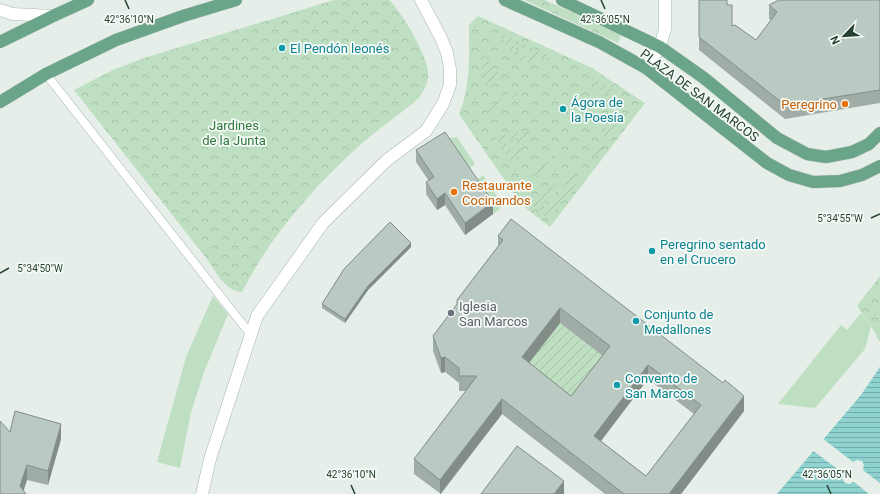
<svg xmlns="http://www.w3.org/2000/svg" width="880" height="494" font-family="Roboto,sans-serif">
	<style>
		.grass { fill: #bedfc1 }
		.park { fill: url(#park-crowns) }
		.garden { fill: url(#garden-furrows); fill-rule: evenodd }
		.water { fill: url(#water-rules) }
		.pier { fill: #e5eee8 }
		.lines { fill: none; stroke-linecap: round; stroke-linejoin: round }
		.lane-casing { stroke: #a7b7ae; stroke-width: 9 }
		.street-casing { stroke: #a7b7ae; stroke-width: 13 }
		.secondary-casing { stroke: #a3baae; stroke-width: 13 }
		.primary-casing { stroke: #c2cac6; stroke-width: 13 }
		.lane { stroke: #fff; stroke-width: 8 }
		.street { stroke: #fff; stroke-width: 12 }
		.secondary { stroke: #fff; stroke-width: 12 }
		.primary { stroke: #6aa489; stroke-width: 12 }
		.wall { fill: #a0ada6; fill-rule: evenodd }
		.shaded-wall { fill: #828d87 }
		.building { fill: #bac9c1; stroke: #828d87; fill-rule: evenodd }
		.ticks { fill: none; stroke: #244133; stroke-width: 1.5 }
		.culture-dot { fill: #0f9aa8; stroke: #f6faf7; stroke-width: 1.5 }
		.food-dot { fill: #e8710a; stroke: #f6faf7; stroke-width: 1.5 }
		.worship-dot { fill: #6b7280; stroke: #f6faf7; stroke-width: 1.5 }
		.labels { text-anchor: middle; stroke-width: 3.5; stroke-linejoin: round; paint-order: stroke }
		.culture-label { font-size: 13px; fill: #0d838f; stroke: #f6faf7; text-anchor: start }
		.street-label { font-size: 13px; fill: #244133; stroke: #f6faf7 }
		.food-label { font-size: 13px; fill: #c56008; stroke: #f6faf7; text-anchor: end }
		.park-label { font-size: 13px; fill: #2d783b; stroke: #f6faf7 }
		.worship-label { font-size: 13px; fill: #5b616d; stroke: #f6faf7; text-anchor: start }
		.ticks-label { font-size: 10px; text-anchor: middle; fill: #244133; stroke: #f6faf7; stroke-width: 3.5; stroke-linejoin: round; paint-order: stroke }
	</style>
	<defs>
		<pattern id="park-crowns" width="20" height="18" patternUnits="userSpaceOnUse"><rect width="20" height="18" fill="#bedfc1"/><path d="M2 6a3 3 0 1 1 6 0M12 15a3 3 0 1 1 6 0" fill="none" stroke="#a3c1a6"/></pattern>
		<pattern id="garden-furrows" width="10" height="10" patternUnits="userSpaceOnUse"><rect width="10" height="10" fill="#bedfc1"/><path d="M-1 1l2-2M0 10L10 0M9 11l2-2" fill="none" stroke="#a3c1a6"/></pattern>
		<pattern id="water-rules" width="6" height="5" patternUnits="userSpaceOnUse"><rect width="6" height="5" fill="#8ed3d0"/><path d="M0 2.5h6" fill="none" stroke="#74ada9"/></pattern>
	</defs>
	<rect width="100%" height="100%" fill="#e5eee8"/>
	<!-- grass -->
	<g class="grass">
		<polygon points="457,137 475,164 464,172 445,138"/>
		<polygon points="483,175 502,204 499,210 493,214 472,183"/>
		<polygon points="213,296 228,314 204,372 191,412 180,468 157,462 186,357"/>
		<polygon points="861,313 871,326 865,349 815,408 778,404 841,325 847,330"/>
	</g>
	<!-- park -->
	<g class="park">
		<path d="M334,0H389C401,11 428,56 428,73C429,82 424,91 419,98C399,115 378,129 359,146C313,187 270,237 242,292C225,291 216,272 207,259L74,90L113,70L144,58Z"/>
		<polygon points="524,0 545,0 621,35 618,43"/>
		<path d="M478,16L592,68L645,103L550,227L527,209L517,198L459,114C471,85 469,56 469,25Z"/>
		<polygon points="880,276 880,342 871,326 857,306"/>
	</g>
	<!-- garden -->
	<g class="garden">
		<path d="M497,32L549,55L548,58L535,59L522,64ZM512,43L536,54L523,58Z"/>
		<polygon points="479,48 502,78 486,90"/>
		<polygon points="592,77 618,93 602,96"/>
		<polygon points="513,90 517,94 488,116 487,110"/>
		<path d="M630,111L595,158L593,155C602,144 607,130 607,116Z"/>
		<path d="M530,130L515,162L503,151L495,137ZM519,138V139L513,152L504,141Z"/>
		<polygon points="561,152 564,156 538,177 533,174"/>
		<path d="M573,171L580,179L549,218L531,204ZM569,182L549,210L541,204Z"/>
		<polygon points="560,323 610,361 571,411 522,372"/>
	</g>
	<!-- water -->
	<polygon class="water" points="880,367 880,494 777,494 861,395"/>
	<!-- pier -->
	<polygon class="pier" points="822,438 853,462 857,460 862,461 864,465 863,470 880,483 880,494 869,494 854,482 849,484 845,483 842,479 844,474 812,450"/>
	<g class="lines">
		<defs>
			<polyline id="lane" points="46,74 251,335"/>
			<g id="street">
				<polyline points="0,10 13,14 53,16"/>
				<polyline points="202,494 210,459 257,316 323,223 387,160 426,131 443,104 450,85 450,69 447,53 441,38 421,0"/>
			</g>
			<polyline id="secondary" points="646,68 660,47 665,29 665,0"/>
			<g id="primary">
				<polyline points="505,0 599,42 646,68 767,163 789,175 813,182 840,181 862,175 880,166"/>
				<polyline points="562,0 660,47 704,78 777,138 807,154 826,157 852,152 869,144 880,133"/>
				<polyline points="0,42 53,16 88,0"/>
				<polyline points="0,102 46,74 116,40 183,16 236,0"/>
			</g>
		</defs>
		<!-- lane casing -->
		<use href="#lane" class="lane-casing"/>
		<!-- street casing -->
		<use href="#street" class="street-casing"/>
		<!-- secondary casing -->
		<use href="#secondary" class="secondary-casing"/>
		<!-- primary casing -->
		<use href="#primary" class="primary-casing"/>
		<!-- lane -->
		<use href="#lane" class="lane"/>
		<!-- street -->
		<use href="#street" class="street"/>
		<!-- secondary -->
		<use href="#secondary" class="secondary"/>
		<!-- primary -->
		<use href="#primary" class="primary"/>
	</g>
	<!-- wall -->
	<g class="wall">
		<polygon points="699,0 728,5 732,26 756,40 771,20 769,19 769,5 880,0 880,103 785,119 699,50"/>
		<polygon points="416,150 493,214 465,235 445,205 437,210 426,194 426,182 429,181 416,162"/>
		<path d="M498,236L744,411L681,494H605L502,414L441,494L414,474V459L466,391H459V383L445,372L441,373L433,351V336L457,305V300L498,246ZM560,323L603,356L571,396L529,363ZM648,379L694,414L646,476L601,441Z"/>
		<polygon points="411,247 368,290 345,323 322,308 322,304"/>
		<polygon points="10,432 61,439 48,485 27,480 24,490 0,494"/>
	</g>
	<!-- shaded-wall -->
	<g class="shaded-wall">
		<polygon points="445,193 445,205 437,210 437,199"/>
		<polygon points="493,202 493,214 465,235 465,223"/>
		<polygon points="411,243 411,247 368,290 345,323 345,319 368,286"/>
		<polygon points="560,308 560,323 522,372 522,357"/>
		<polygon points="445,357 445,372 441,373 441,358"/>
		<polygon points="648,365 648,379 594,450 594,436"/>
		<polygon points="744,396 744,411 681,494 669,494"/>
		<polygon points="502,399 502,414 440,494 440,480"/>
		<polygon points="61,424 61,439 48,485 48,471"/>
		<polygon points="27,465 27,480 22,494 20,486"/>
		<polygon points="564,481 564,494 554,494"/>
	</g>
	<!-- building -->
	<g class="building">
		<polygon points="699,0 727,0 727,5 732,5 732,26 735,25 756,40 777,12 769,5 779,0 880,0 880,90 785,105 699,37"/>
		<polygon points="445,132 493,202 465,223 445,193 437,199 426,182 434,177 416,150"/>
		<path d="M511,219L723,383L725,380L744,396L669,494H624L502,399L440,480L414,459L477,376H459V368L445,357L441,358L433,336L457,304V300L503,240L498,236ZM560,308L610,346L571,396L522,357ZM648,365L701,405L646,476L594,436Z"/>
		<polygon points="390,222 411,243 368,286 345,319 322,304 344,269"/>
		<polygon points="15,411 61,424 48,471 27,465 20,486 26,494 0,494 0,421 10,432"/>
		<polygon points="517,446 564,481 554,494 481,494"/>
	</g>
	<!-- ticks -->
	<path class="ticks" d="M125,0L129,9M601,0L605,9M871,218L880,214M0,273L9,268M351,485L355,494M827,485L831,494"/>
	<!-- markers -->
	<g class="culture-dot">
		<circle cx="282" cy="48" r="4"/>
		<circle cx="563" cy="109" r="4"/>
		<circle cx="652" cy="251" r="4"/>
		<circle cx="636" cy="321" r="4"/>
		<circle cx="617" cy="385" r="4"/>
	</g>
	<g class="food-dot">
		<circle cx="845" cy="104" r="4"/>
		<circle cx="454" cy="192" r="4"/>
	</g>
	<circle class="worship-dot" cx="451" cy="313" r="4"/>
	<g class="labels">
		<!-- culture labels -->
		<g class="culture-label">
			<text x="290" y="53">El Pendón leonés</text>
			<text x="571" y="107">Ágora de<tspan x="571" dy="15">la Poesía</tspan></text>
			<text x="660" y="249">Peregrino sentado<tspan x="660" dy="15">en el Crucero</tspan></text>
			<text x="644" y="319">Conjunto de<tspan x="644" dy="15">Medallones</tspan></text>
			<text x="625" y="383">Convento de<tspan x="625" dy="15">San Marcos</tspan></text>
		</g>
		<!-- street labels -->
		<g class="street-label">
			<text transform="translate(700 95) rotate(37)" y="5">PLAZA DE SAN MARCOS</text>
		</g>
		<!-- food labels -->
		<g class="food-label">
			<text x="837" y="109">Peregrino</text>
			<text x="462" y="190" text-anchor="start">Restaurante<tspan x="462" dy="15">Cocinandos</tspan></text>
		</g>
		<!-- park labels -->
		<g class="park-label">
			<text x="234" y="130">Jardines<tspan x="234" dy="15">de la Junta</tspan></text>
		</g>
		<!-- worship labels -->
		<g class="worship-label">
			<text x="459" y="311">Iglesia<tspan x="459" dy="15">San Marcos</tspan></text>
		</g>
	</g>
	<g class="ticks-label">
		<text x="129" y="23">42°36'10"N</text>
		<text x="605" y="23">42°36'05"N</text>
		<text x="840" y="222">5°34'55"W</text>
		<text x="40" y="272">5°34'50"W</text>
		<text x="351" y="478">42°36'10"N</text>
		<text x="827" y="478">42°36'05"N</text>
	</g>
	<!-- north arrow -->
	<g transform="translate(844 36) rotate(245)" stroke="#f6faf7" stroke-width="3" paint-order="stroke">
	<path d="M0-3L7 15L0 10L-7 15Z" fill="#244133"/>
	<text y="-6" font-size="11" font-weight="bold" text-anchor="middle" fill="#244133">N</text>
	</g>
</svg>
